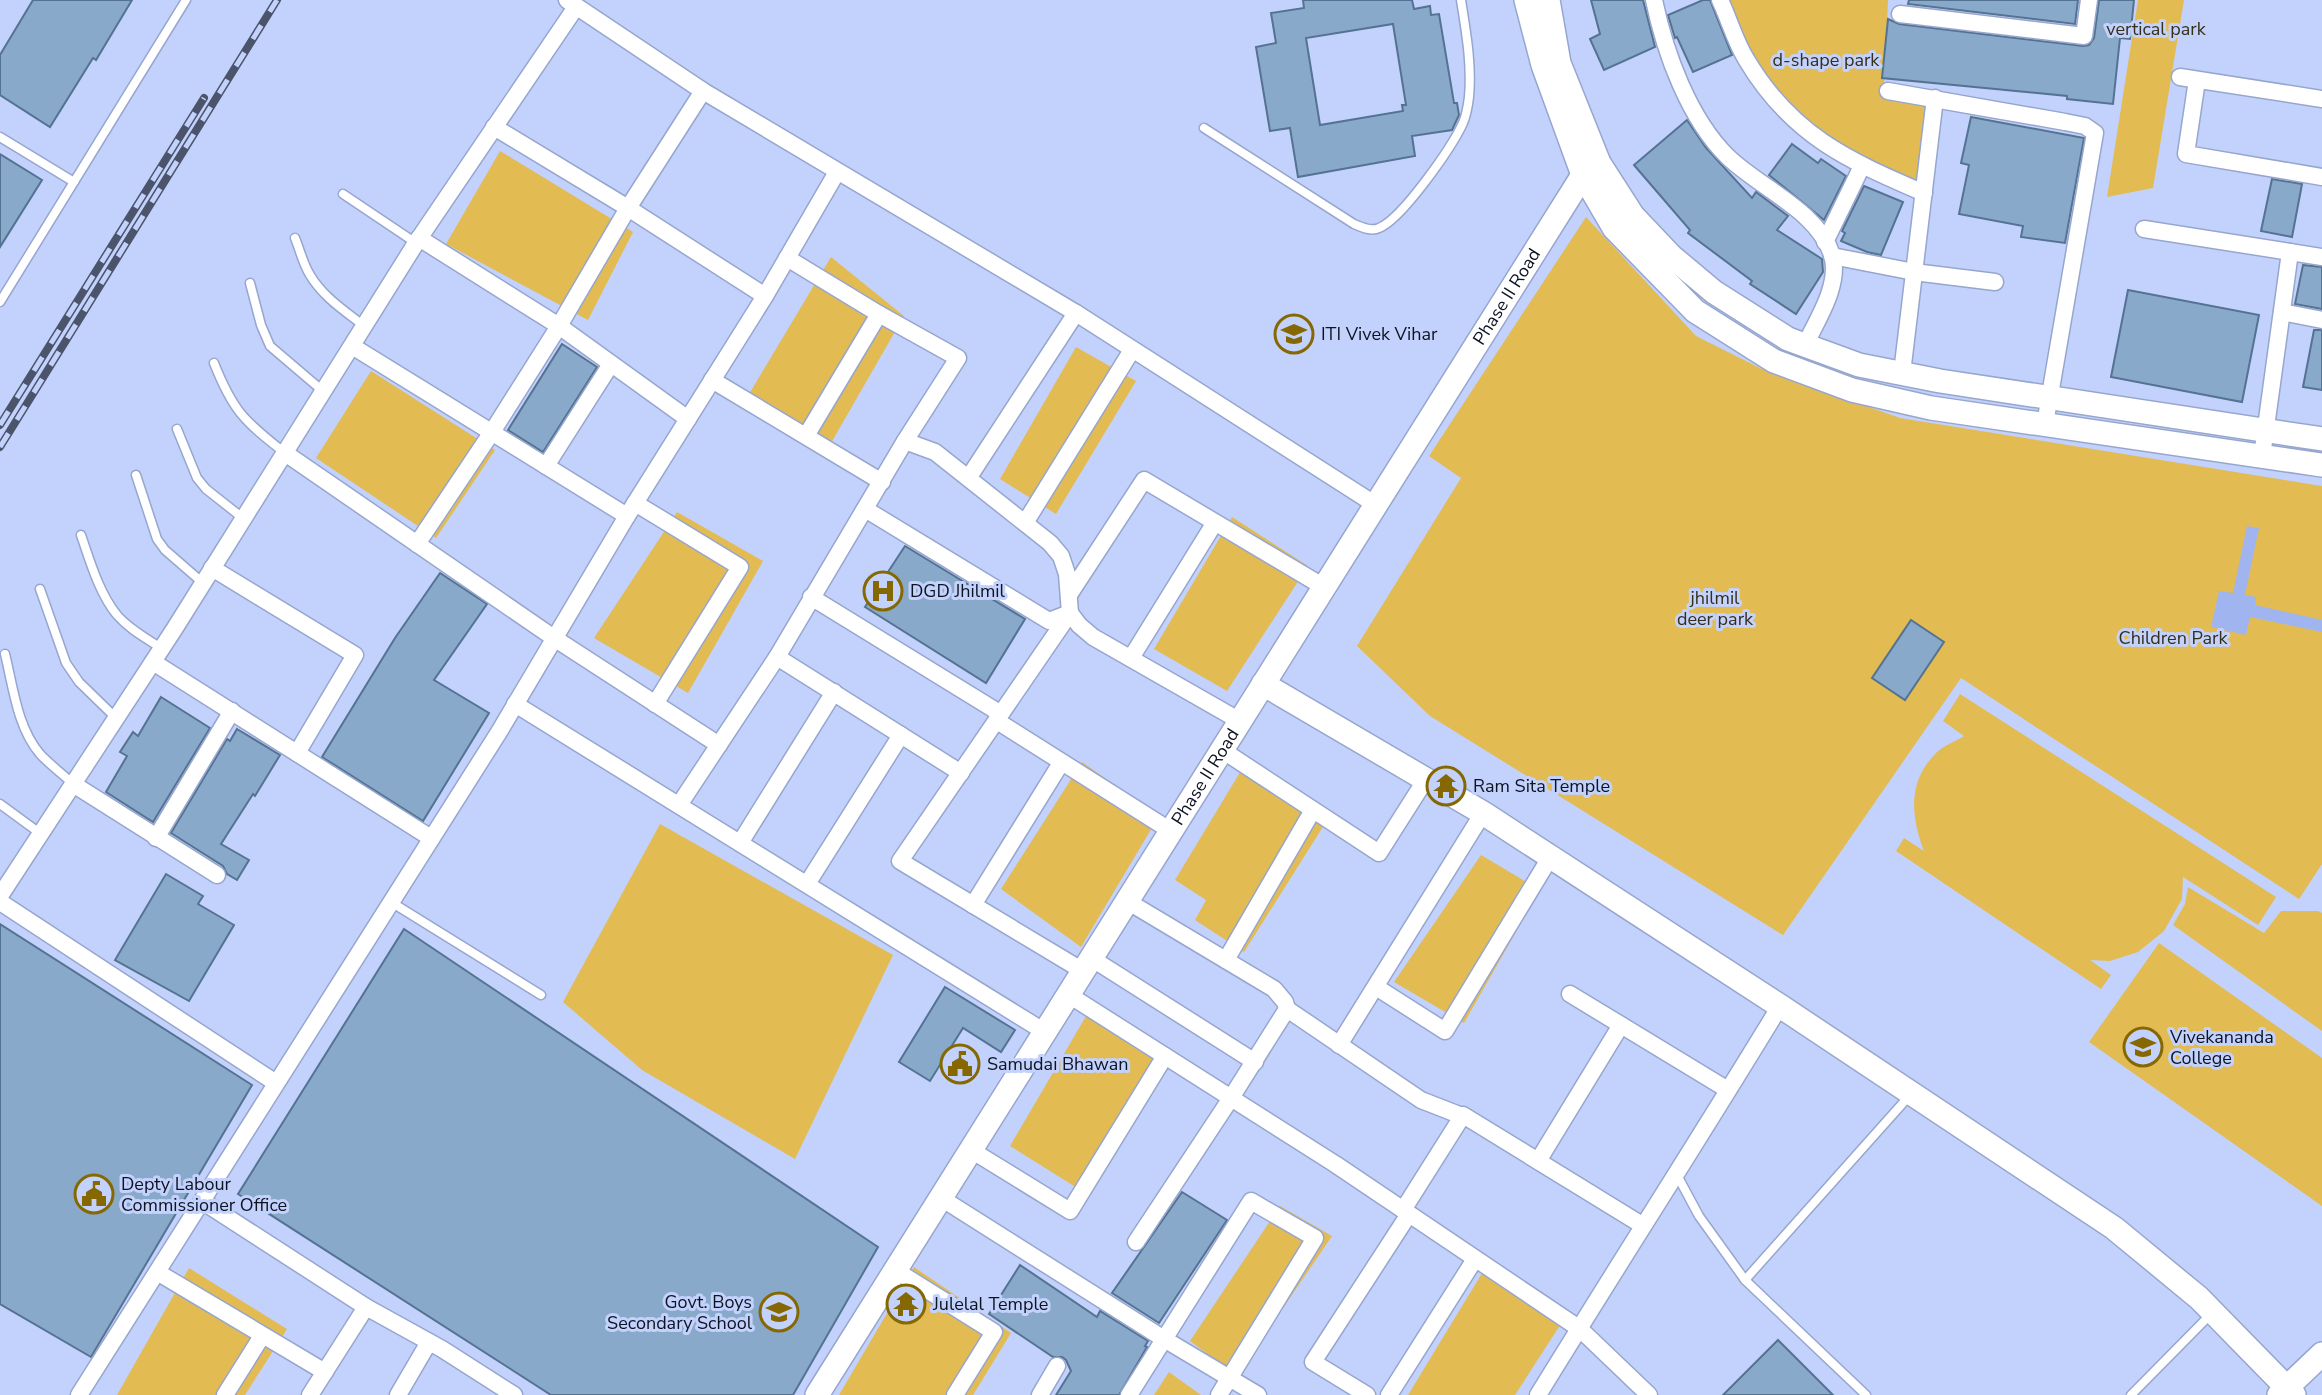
<svg xmlns="http://www.w3.org/2000/svg" width="2322" height="1395" font-family="'Nunito Sans',sans-serif">
	<style>
		.green { fill: #e2bb53 }
		.water { fill: #a0b5f0 }
		.building { fill: #89a9ca; stroke: #547392; stroke-width: 2; fill-rule: evenodd }
		.lines { fill: none; stroke-linecap: round; stroke-linejoin: round }
		.lane-casing { stroke: #97a6ce; stroke-width: 11 }
		.street-casing { stroke: #97a6ce; stroke-width: 19 }
		.secondary-casing { stroke: #97a6ce; stroke-width: 26 }
		.lane { stroke: #fff; stroke-width: 8 }
		.street { stroke: #fff; stroke-width: 16 }
		.secondary { stroke: #fff; stroke-width: 23 }
		.rail-casing { stroke: #4b546b; stroke-width: 8 }
		.rail { stroke: #c3d2fc; stroke-width: 5; stroke-dasharray: 16; stroke-linecap: butt }
		.labels { text-anchor: middle; stroke-width: 6; stroke-linejoin: round; paint-order: stroke }
		.park-label { font-size: 18px; fill: #362e19; stroke: #c3d2fc }
		.street-label { font-size: 18px; fill: #0e1321; stroke: #c3d2fc }
		.poi-label { font-size: 18px; fill: #0e1321; stroke: #c3d2fc; text-anchor: start }
	</style>
	<rect width="100%" height="100%" fill="#c3d2fc"/>
	<!-- green -->
	<g class="green">
		<polygon points="1720,0 1888,0 1884,86 1935,98 1918,183 1801,127 1736,37"/>
		<polygon points="2138,0 2184,0 2153,188 2107,197"/>
		<polygon points="500,151 633,232 588,320 446,244"/>
		<polygon points="1586,217 1696,336 1762,369 1900,418 2322,486 2322,864 2299,899 1961,678 1783,935 1430,716 1357,646 1461,478 1429,456"/>
		<polygon points="831,257 904,316 831,443 749,394"/>
		<polygon points="1076,347 1136,381 1056,514 1000,479"/>
		<polygon points="371,371 495,450 436,538 316,458"/>
		<polygon points="677,512 763,561 688,693 594,638"/>
		<polygon points="1232,517 1308,566 1227,691 1154,649"/>
		<path d="M1960,694L2276,897L2258,925L2183,877L2182,899L2164,931L2138,952L2110,961L2090,960L2111,975L2101,989L1896,851L1904,838L1924,851C1911,817 1907,782 1936,753C1943,746 1956,741 1964,736L1943,721Z"/>
		<polygon points="1082,762 1159,816 1081,947 1001,889"/>
		<polygon points="1242,769 1326,822 1244,952 1195,920 1206,900 1175,880"/>
		<polygon points="660,824 893,955 795,1159 642,1070 563,1002"/>
		<polygon points="1481,855 1540,890 1464,1023 1394,982"/>
		<polygon points="2188,887 2264,933 2281,911 2318,911 2322,913 2322,1031 2173,925 2185,904"/>
		<polygon points="2159,943 2322,1058 2322,1206 2089,1042"/>
		<polygon points="1089,1011 1169,1066 1090,1196 1010,1146"/>
		<polygon points="1280,1206 1332,1236 1237,1376 1190,1341"/>
		<polygon points="1487,1265 1566,1316 1515,1395 1408,1395"/>
		<polygon points="914,1267 1011,1333 973,1395 839,1395"/>
		<polygon points="189,1268 287,1329 245,1395 117,1395"/>
		<polygon points="1169,1372 1201,1395 1154,1395"/>
	</g>
	<!-- water -->
	<polygon class="water" points="2247,526 2259,528 2245,595 2256,597 2255,605 2322,620 2322,632 2250,617 2246,635 2211,627 2219,591 2233,593"/>
	<!-- building -->
	<g class="building">
		<polygon points="33,0 132,0 96,60 93,58 50,127 0,95 0,55"/>
		<path d="M1303,0H1412L1414,9L1430,6L1431,15L1439,14L1454,103H1457L1459,115L1452,130L1412,136L1415,156L1298,177L1290,128L1270,131L1256,47L1276,43L1271,13L1304,8ZM1393,24L1406,105H1402L1403,111L1320,125L1306,38Z"/>
		<polygon points="1591,0 1643,0 1655,47 1604,70 1590,39 1600,34"/>
		<polygon points="1703,0 1710,0 1732,55 1693,72 1677,37 1675,38 1668,15"/>
		<polygon points="1909,0 2078,0 2075,24 1908,4"/>
		<polygon points="2099,0 2134,0 2130,39 2120,38 2113,104 2067,99 2067,96 1882,78 1888,19 1899,24 2083,46 2089,45 2094,38"/>
		<polygon points="1971,117 2084,138 2065,243 2021,237 2023,226 1959,214 1969,165 1961,163"/>
		<polygon points="1687,120 1706,148 1752,198 1756,192 1788,216 1777,230 1822,259 1823,272 1796,314 1750,284 1752,281 1688,233 1690,230 1634,165"/>
		<polygon points="1792,144 1818,163 1821,159 1846,176 1824,220 1769,175"/>
		<polygon points="0,154 42,180 0,247"/>
		<polygon points="2272,179 2302,184 2292,237 2261,231"/>
		<polygon points="1864,186 1903,202 1881,255 1867,252 1841,241 1845,233 1842,231"/>
		<polygon points="2303,265 2322,267 2322,309 2295,304"/>
		<polygon points="2128,290 2259,315 2242,402 2111,377"/>
		<polygon points="2314,330 2322,330 2322,390 2303,387"/>
		<polygon points="562,344 597,367 543,452 508,430"/>
		<polygon points="905,546 1025,619 986,683 865,607"/>
		<polygon points="440,573 487,604 434,680 489,713 423,821 322,757 395,638"/>
		<polygon points="1911,620 1944,642 1905,700 1872,678"/>
		<polygon points="161,697 210,728 153,822 106,792 127,756 120,752 133,732 138,736"/>
		<polygon points="237,729 280,755 255,796 253,794 221,844 249,860 237,880 227,874 223,866 171,833 227,739 230,741"/>
		<polygon points="166,874 203,896 198,904 234,925 189,1001 115,960"/>
		<polygon points="0,924 252,1085 91,1357 0,1304"/>
		<polygon points="404,929 878,1247 793,1395 551,1395 238,1194"/>
		<polygon points="945,987 1015,1030 1001,1052 963,1028 930,1081 899,1062"/>
		<polygon points="1182,1192 1227,1220 1159,1323 1112,1293"/>
		<polygon points="1020,1265 1097,1317 1100,1311 1148,1341 1145,1346 1147,1347 1119,1395 1056,1395 1071,1371 1066,1360 1062,1357 1053,1357 989,1314"/>
		<polygon points="1778,1340 1833,1395 1723,1395"/>
	</g>
	<g class="lines">
		<defs>
			<g id="lane">
				<path d="M1204,128L1354,224C1361,227 1371,232 1379,228C1402,219 1452,147 1463,123C1466,116 1468,105 1469,97C1472,64 1466,32 1461,0"/>
				<polyline points="0,137 74,182"/>
				<polyline points="343,194 416,243"/>
				<path d="M295,238C300,250 303,264 310,275C323,297 345,311 364,326"/>
				<polyline points="250,283 261,325 270,346 324,392"/>
				<polyline points="0,302 186,0"/>
				<path d="M214,363C233,411 244,421 285,453"/>
				<polyline points="177,429 197,478 206,489 244,519"/>
				<polyline points="136,475 157,539 165,550 203,583"/>
				<path d="M81,535C90,561 99,593 117,615C129,629 146,638 161,648"/>
				<polyline points="40,589 66,663 79,682 116,718"/>
				<path d="M5,654C13,686 17,727 40,754C50,765 63,774 73,784"/>
				<polyline points="0,804 41,834"/>
				<polyline points="391,902 541,995"/>
				<polyline points="1677,1175 1699,1216 1745,1280 1866,1395"/>
				<polyline points="1745,1280 1911,1094"/>
				<polyline points="2131,1395 2211,1314"/>
			</g>
			<g id="street">
				<polyline points="567,0 703,91 1076,313 1376,505"/>
				<path d="M1654,0C1665,53 1689,119 1728,157C1760,188 1818,211 1832,255C1841,284 1817,320 1805,345"/>
				<path d="M1720,0C1729,19 1735,41 1746,59C1791,135 1847,160 1924,193"/>
				<polyline points="1900,14 2084,36 2089,0"/>
				<polyline points="2180,77 2322,99"/>
				<polyline points="2197,80 2186,154 2322,177"/>
				<polyline points="1888,91 2065,122 2085,126 2095,133 2045,424"/>
				<polyline points="494,127 628,208 765,296"/>
				<polyline points="2144,229 2322,257"/>
				<polyline points="419,238 559,326 688,419"/>
				<polyline points="1825,242 1862,166"/>
				<polyline points="1832,256 1914,272 1995,282"/>
				<polyline points="2282,312 2322,320"/>
				<polyline points="352,346 627,516"/>
				<polyline points="1902,373 1935,98"/>
				<polyline points="712,380 882,482"/>
				<polyline points="806,436 879,314"/>
				<polyline points="905,441 935,452 1050,543 1061,556 1067,574 1070,613 1079,625 1093,637 1240,721"/>
				<polyline points="285,453 554,638 719,745"/>
				<polyline points="2262,456 2290,252"/>
				<polyline points="546,466 611,364"/>
				<polyline points="969,477 1076,313"/>
				<polyline points="635,503 740,567 655,704"/>
				<polyline points="865,509 1049,621 1070,613"/>
				<polyline points="1025,523 1132,350"/>
				<polyline points="417,544 492,432 559,326 628,208 703,91"/>
				<polyline points="212,568 355,655 297,753"/>
				<polyline points="1069,595 1144,480 1324,587"/>
				<polyline points="811,597 998,712 997,721"/>
				<polyline points="1070,613 900,861 1083,971"/>
				<polyline points="777,657 961,773"/>
				<polyline points="1131,658 1214,524"/>
				<polyline points="153,662 431,838"/>
				<polyline points="515,704 1045,1032"/>
				<polyline points="997,721 1171,831"/>
				<polyline points="1222,750 1379,853 1426,779"/>
				<polyline points="73,784 217,875"/>
				<polyline points="679,805 777,657 905,441 958,358 879,314 787,258"/>
				<polyline points="156,838 232,711"/>
				<polyline points="740,843 834,692"/>
				<polyline points="807,884 901,735"/>
				<polyline points="0,896 175,628 416,243 576,7"/>
				<polyline points="1127,901 1274,989 1285,1002 1287,1009 1231,1098 1136,1242"/>
				<polyline points="0,902 276,1083"/>
				<polyline points="973,905 1061,763"/>
				<polyline points="1091,958 1255,1062"/>
				<polyline points="1226,960 1313,810"/>
				<polyline points="1376,987 1445,1031 1551,856"/>
				<polyline points="1570,994 1728,1090"/>
				<polyline points="1069,995 1335,1164 1580,1329 1649,1395"/>
				<polyline points="1287,1009 1421,1100 1462,1116"/>
				<polyline points="1339,1045 1483,813"/>
				<polyline points="971,1150 1070,1211 1165,1056"/>
				<polyline points="1538,1161 1621,1025"/>
				<polyline points="941,1198 1164,1339 1258,1395"/>
				<polyline points="202,1201 366,1307 442,1349 514,1395"/>
				<polyline points="1403,1210 1463,1115 1642,1225"/>
				<polyline points="895,1270 994,1332 955,1395"/>
				<polyline points="157,1272 325,1372"/>
				<polyline points="79,1395 499,732 627,516 765,296 837,172"/>
				<polyline points="225,1395 262,1336"/>
				<polyline points="310,1395 366,1307"/>
				<polyline points="398,1395 429,1342"/>
				<polyline points="1040,1395 1057,1366"/>
				<polyline points="1129,1395 1251,1201 1315,1238 1219,1395"/>
				<polyline points="1367,1395 1313,1362 1409,1214"/>
				<polyline points="1389,1395 1475,1259"/>
				<path d="M1538,1395C1618,1265 1701,1136 1780,1006"/>
			</g>
			<g id="secondary">
				<polyline points="1526,0 1543,65 1583,175 1614,228 1695,311 1774,361 1852,390 1931,408 2322,465"/>
				<polyline points="1548,0 1559,63 1599,163 1633,216 1671,256 1714,292 1788,339 1859,365 1940,381 2322,439"/>
				<polyline points="1263,684 1483,813 1780,1006 2114,1228 2199,1298 2294,1395"/>
				<path id="s1" d="M817,1395L1583,175L1599,163"/>
				<polyline points="2279,1395 2322,1354"/>
			</g>
		</defs>
		<!-- lane casing -->
		<use href="#lane" class="lane-casing"/>
		<!-- street casing -->
		<use href="#street" class="street-casing"/>
		<!-- secondary casing -->
		<use href="#secondary" class="secondary-casing"/>
		<!-- lane -->
		<use href="#lane" class="lane"/>
		<!-- street -->
		<use href="#street" class="street"/>
		<!-- secondary -->
		<use href="#secondary" class="secondary"/>
		<defs>
			<g id="rail">
				<polyline points="0,425 204,98"/>
				<polyline points="0,447 277,0"/>
			</g>
		</defs>
		<!-- rail casing -->
		<use href="#rail" class="rail-casing"/>
		<!-- rail -->
		<use href="#rail" class="rail"/>
	</g>
	<!-- icons -->
	<defs>
		<symbol id="university-ring" viewBox="-11 -11 22 22"><circle r="9.5" fill="#c3d2fc" stroke="#866802" stroke-width="1.5"/><path d="M0-5L7-2L0 1L-7-2ZM-4 1L0 2.5L4 1V4Q0 6-4 4Z" fill="#866802"/></symbol>
		<symbol id="hospital-ring" viewBox="-11 -11 22 22"><circle r="9.5" fill="#c3d2fc" stroke="#866802" stroke-width="1.5"/><path d="M-5-5h3v3.5h4V-5h3V5h-3V1.5h-4V5h-3Z" fill="#866802"/></symbol>
		<symbol id="temple-ring" viewBox="-11 -11 22 22"><circle r="9.5" fill="#c3d2fc" stroke="#866802" stroke-width="1.5"/><path d="M0-6L5-2H3V0L6.5 2.5H4V6H1.5V3h-3V6H-4V2.5H-6.5L-3 0V-2H-5Z" fill="#866802"/></symbol>
		<symbol id="civic-ring" viewBox="-11 -11 22 22"><circle r="9.5" fill="#c3d2fc" stroke="#866802" stroke-width="1.5"/><path d="M-.6-6.5H3V-4.5H.6V-3L4-1V1h2V6H-6V1h2V-1L-.6-3ZM-1.2 2.5V6h2.4V2.5Z" fill="#866802"/></symbol>
		<symbol id="school-ring" viewBox="-11 -11 22 22"><circle r="9.5" fill="#c3d2fc" stroke="#866802" stroke-width="1.5"/><path d="M0-5L7-2L0 1L-7-2ZM-4 1L0 2.5L4 1V4Q0 6-4 4Z" fill="#866802"/></symbol>
	</defs>
	<g fill-rule="evenodd">
		<use href="#university-ring" x="1272" y="312" width="44" height="44"/>
		<use href="#hospital-ring" x="861" y="569" width="44" height="44"/>
		<use href="#temple-ring" x="1424" y="764" width="44" height="44"/>
		<use href="#university-ring" x="2121" y="1025" width="44" height="44"/>
		<use href="#civic-ring" x="938" y="1042" width="44" height="44"/>
		<use href="#civic-ring" x="72" y="1172" width="44" height="44"/>
		<use href="#temple-ring" x="884" y="1282" width="44" height="44"/>
		<use href="#school-ring" x="757" y="1290" width="44" height="44"/>
	</g>
	<g class="labels">
		<!-- park labels -->
		<g class="park-label">
			<text x="2156" y="35">vertical park</text>
			<text x="1826" y="66">d-shape park</text>
			<text x="1715" y="604">jhilmil<tspan x="1715" dy="21">deer park</tspan></text>
			<text x="2173" y="644">Children Park</text>
		</g>
		<!-- street labels -->
		<g class="street-label">
			<text dy="6" stroke="none"><textPath href="#s1" startOffset="1297">Phase II Road</textPath></text>
			<text dy="6" stroke="none"><textPath href="#s1" startOffset="730">Phase II Road</textPath></text>
		</g>
		<!-- poi labels -->
		<g class="poi-label">
			<text x="1321" y="340">ITI Vivek Vihar</text>
			<text x="910" y="597">DGD Jhilmil</text>
			<text x="1473" y="792">Ram Sita Temple</text>
			<text x="2170" y="1043">Vivekananda<tspan x="2170" dy="21">College</tspan></text>
			<text x="987" y="1070">Samudai Bhawan</text>
			<text x="121" y="1190">Depty Labour<tspan x="121" dy="21">Commissioner Office</tspan></text>
			<text x="752" y="1308" text-anchor="end">Govt. Boys<tspan x="752" dy="21">Secondary School</tspan></text>
			<text x="933" y="1310">Julelal Temple</text>
		</g>
	</g>
</svg>
